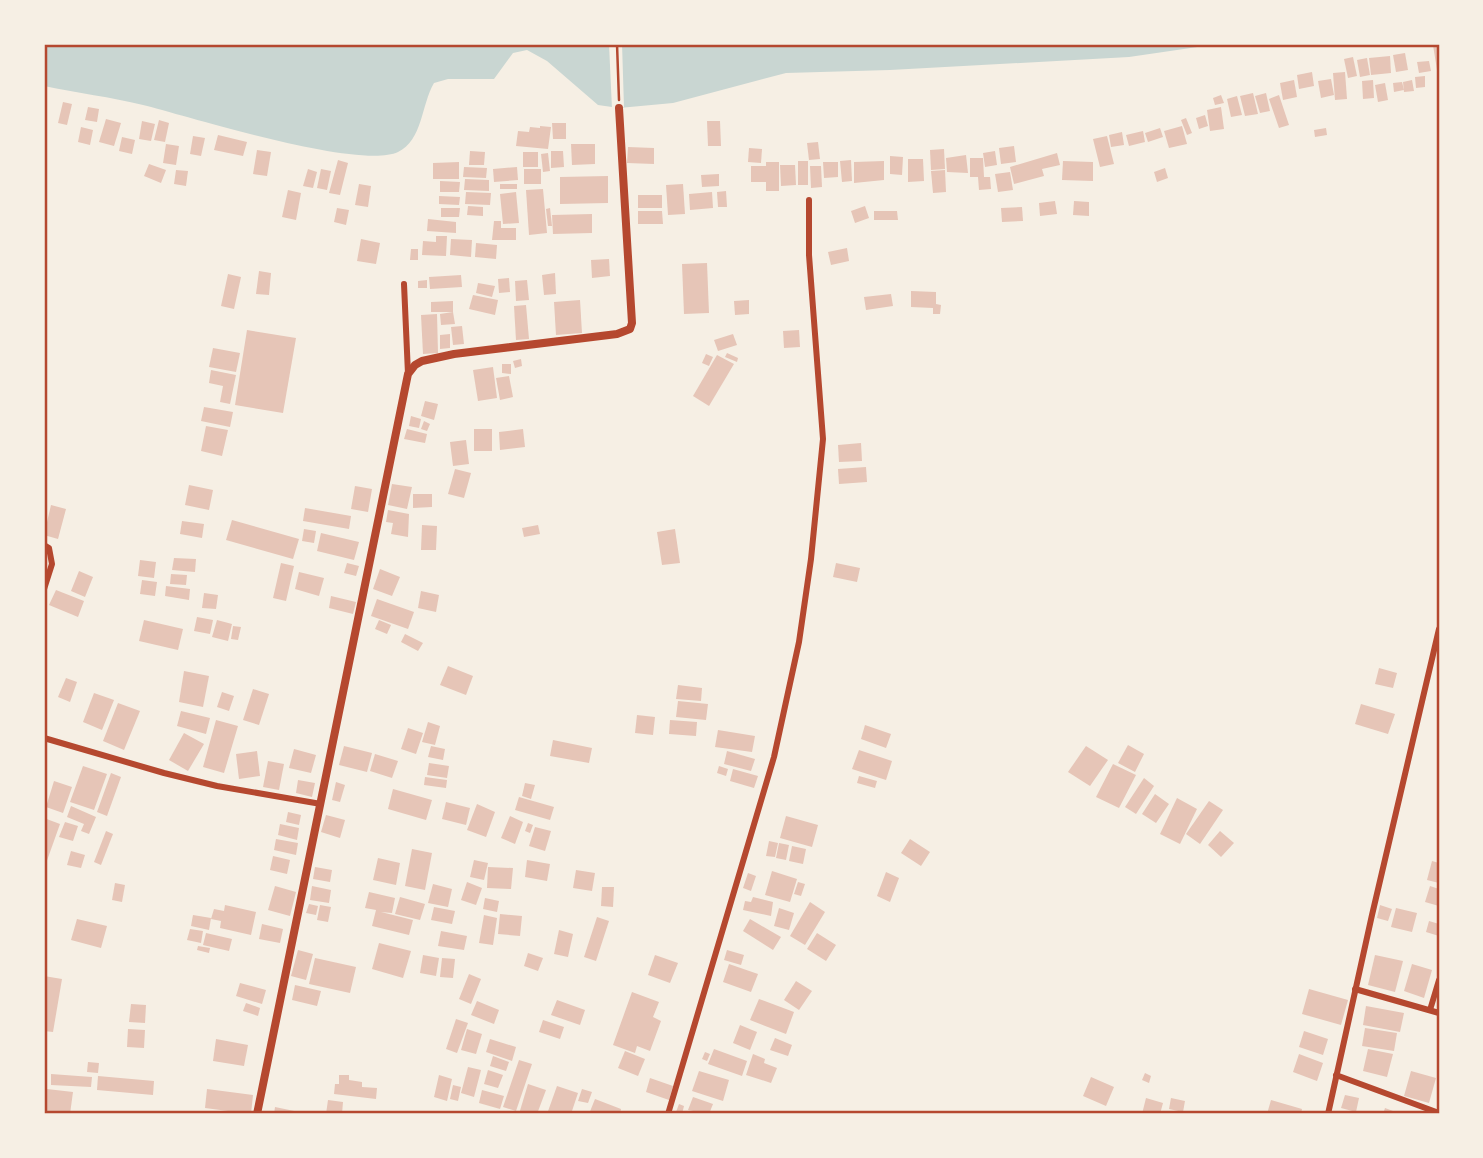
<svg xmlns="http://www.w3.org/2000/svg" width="1483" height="1158" font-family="Cabin,sans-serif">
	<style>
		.water { fill: #c9d6d2 }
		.pier { fill: #f6efe4 }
		.building { fill: #e6c5b7 }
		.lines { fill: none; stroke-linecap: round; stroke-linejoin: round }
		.path { stroke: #b5482f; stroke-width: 2.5 }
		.minor { stroke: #b5482f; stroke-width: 6 }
		.tertiary { stroke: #b5482f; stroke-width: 8 }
		.neatline { fill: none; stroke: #b5482f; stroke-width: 2.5 }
	</style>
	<rect width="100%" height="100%" fill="#f6efe4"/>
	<!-- water -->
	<path class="water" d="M44,44H1218L1129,57L890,70L786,73L673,103L619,108L598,105L547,61L527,50L513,53L494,79H448L434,83C421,105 423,140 398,152C359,170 191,117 143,105C111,97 77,93 44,86Z"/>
	<!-- pier -->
	<polygon class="pier" points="609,44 622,44 624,107 612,109"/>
	<!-- building -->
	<g class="building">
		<polygon points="1439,44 1439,70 1437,70 1433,45"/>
		<polygon points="1405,53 1408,70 1396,72 1393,55"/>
		<polygon points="1390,56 1391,73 1371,75 1369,58"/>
		<polygon points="1353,57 1357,76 1348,78 1344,59"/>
		<polygon points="1367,58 1370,75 1360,77 1357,60"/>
		<polygon points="1429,61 1431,71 1419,73 1417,62"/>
		<polygon points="1312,72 1314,86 1299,89 1297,75"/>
		<polygon points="1345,72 1347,99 1335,100 1333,73"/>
		<polygon points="1425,76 1425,87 1416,88 1415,77"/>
		<polygon points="1331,79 1334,95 1321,98 1318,81"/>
		<polygon points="1294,80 1297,97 1283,100 1280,83"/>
		<polygon points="1373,80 1374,98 1363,99 1362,81"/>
		<polygon points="1412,80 1414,91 1404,92 1403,82"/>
		<polygon points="1402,82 1404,90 1394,92 1393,83"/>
		<polygon points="1385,83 1388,100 1378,102 1375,85"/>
		<polygon points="1253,93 1258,114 1245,116 1240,96"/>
		<polygon points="1266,93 1270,111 1260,113 1255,96"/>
		<polygon points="1221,95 1224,103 1215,105 1213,98"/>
		<polygon points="1279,95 1289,125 1279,128 1269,99"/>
		<polygon points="1237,96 1242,115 1231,117 1227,99"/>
		<polygon points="63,102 72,104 67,125 58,123"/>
		<polygon points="88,107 99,109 97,122 85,120"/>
		<polygon points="1221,107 1224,129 1210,131 1207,110"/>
		<polygon points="1205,115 1208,126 1199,129 1196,118"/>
		<polygon points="1186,118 1192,133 1187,135 1181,120"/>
		<polygon points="106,119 121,123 114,146 99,142"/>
		<polygon points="159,120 169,123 165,142 154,140"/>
		<polygon points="142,121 155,124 151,141 139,139"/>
		<polygon points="707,121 720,121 721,146 708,146"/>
		<polygon points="552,123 566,123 566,139 553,139"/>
		<polygon points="540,126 551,127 548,149 516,146 518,131 529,132 530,127 540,128"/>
		<polygon points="1182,126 1187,144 1169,148 1164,131"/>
		<polygon points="81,127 93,130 90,145 78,142"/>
		<polygon points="1160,128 1163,137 1148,142 1145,133"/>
		<polygon points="1326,128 1327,135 1315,137 1314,130"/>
		<polygon points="1143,131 1145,142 1129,146 1126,135"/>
		<polygon points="1122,132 1124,145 1111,147 1109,135"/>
		<polygon points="218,135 247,142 243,156 214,150"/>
		<polygon points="193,136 205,138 201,156 190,154"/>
		<polygon points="1107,136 1114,164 1100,167 1093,139"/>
		<polygon points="122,137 135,140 132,154 119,151"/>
		<polygon points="818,142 820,159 809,160 807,143"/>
		<polygon points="166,144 179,146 176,165 163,163"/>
		<polygon points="571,144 595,144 595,164 572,165"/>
		<polygon points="1014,146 1016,162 1001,164 999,148"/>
		<polygon points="628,147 654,148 654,164 627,163"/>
		<polygon points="749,148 762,149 761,163 748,162"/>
		<polygon points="944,149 945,169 931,170 930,150"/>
		<polygon points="257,150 271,152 267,176 253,174"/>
		<polygon points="470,151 485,152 484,165 469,165"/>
		<polygon points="551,151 563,151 564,167 551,168"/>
		<polygon points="995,151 997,165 985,167 983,153"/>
		<rect x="523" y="152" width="15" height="15"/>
		<polygon points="548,153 550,171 543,172 541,154"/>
		<polygon points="1057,153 1060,165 1042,169 1044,176 1014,184 1010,167"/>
		<polygon points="966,155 968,173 947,172 946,158"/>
		<polygon points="890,156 903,157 902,175 890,174"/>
		<polygon points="970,158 983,158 984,177 990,177 991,189 979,190 978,177 970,177"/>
		<polygon points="908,159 923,159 924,181 908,182"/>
		<polygon points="338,160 348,163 340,195 329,193"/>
		<polygon points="851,160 852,181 842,182 840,161"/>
		<rect x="798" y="161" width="10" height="24"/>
		<polygon points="884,161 884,180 854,183 854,162"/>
		<polygon points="1063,161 1093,162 1093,181 1062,180"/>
		<polygon points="459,162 459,179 433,179 433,163"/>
		<polygon points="766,162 779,162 779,191 766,191 766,182 751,182 751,166 766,166"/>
		<polygon points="823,162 838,162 838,177 824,178"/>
		<polygon points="149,164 166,170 161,183 144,176"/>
		<polygon points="780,165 795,165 796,185 781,186"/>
		<polygon points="810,166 821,166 822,187 811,188"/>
		<polygon points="464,167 487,168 486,178 463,177"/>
		<polygon points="517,167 518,180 494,182 493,169"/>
		<polygon points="1165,168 1168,178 1157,182 1154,172"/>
		<polygon points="308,169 317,172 313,188 303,186"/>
		<polygon points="321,169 331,171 327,190 317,188"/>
		<rect x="524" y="169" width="17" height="15"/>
		<polygon points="176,170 188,171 186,186 174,184"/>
		<polygon points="945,170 946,192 933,193 931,171"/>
		<polygon points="1010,172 1013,190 998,192 995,174"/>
		<polygon points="719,174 719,186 702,187 701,175"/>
		<polygon points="608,176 608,203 560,204 560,177"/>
		<polygon points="465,179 489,180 489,191 464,190"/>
		<polygon points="440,181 460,182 459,192 440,192"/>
		<polygon points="359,184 371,186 368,207 355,205"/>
		<rect x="500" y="184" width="17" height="5"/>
		<polygon points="683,184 685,214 668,215 666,185"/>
		<polygon points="543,189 547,233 529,235 526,190"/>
		<polygon points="288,190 301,193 296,220 282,217"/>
		<polygon points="726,191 727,207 718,207 717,192"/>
		<polygon points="466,192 491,193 490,205 465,204"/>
		<polygon points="516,192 519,223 503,224 500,194"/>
		<polygon points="712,192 713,208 690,210 689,194"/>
		<rect x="638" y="195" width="24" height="13"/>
		<polygon points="439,196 460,197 459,205 439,204"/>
		<polygon points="1055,201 1057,214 1040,216 1039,203"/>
		<polygon points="1074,201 1089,202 1089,216 1073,215"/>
		<polygon points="468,206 483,207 483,216 467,215"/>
		<polygon points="865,206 869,218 855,223 851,211"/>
		<polygon points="1022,207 1023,221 1002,222 1001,208"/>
		<polygon points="337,208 349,210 346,225 334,222"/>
		<polygon points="441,208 460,208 459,217 441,217"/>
		<polygon points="550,208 552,226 548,226 546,209"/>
		<polygon points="638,211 662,211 663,224 638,224"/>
		<polygon points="874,211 897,211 898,220 874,220"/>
		<polygon points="592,214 592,233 553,234 552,215"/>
		<polygon points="428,219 456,222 456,233 427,231"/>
		<polygon points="494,221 501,221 501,228 516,228 516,240 492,240"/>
		<polygon points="436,236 447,236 446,256 422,255 423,241 436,242"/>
		<polygon points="361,239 380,243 376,264 357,261"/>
		<polygon points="451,239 472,240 471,257 450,255"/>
		<polygon points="476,243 497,245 496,259 475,257"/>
		<polygon points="847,248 849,261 831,265 828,252"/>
		<polygon points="411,249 418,249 418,260 410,260"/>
		<polygon points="609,259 610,276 592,278 591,260"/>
		<polygon points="707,263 709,313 684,314 682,264"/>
		<polygon points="259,271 271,273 269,295 256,294"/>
		<polygon points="555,273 556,294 544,295 542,275"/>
		<polygon points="228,274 241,277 234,309 221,306"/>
		<polygon points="461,275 462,287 430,289 429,277"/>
		<polygon points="509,278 510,292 499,293 498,279"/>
		<polygon points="427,280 427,288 418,288 418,281"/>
		<polygon points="527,280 529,300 516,301 515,281"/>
		<polygon points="478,283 495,286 492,297 476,293"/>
		<polygon points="911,291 936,292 936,304 941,305 940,314 933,314 933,308 911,307"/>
		<polygon points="891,294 893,306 866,310 864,297"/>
		<polygon points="473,295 498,300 495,315 469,309"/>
		<polygon points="580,300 582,333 556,335 554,302"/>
		<polygon points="749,300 749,314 735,315 734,301"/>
		<polygon points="453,301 453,312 431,312 431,302"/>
		<polygon points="526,305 529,339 516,340 514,306"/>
		<polygon points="453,312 455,324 441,325 440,314"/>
		<polygon points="437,314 438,353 423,354 421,315"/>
		<polygon points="462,326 464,344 453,345 451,327"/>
		<polygon points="247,330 296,338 283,413 235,405"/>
		<polygon points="799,330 800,347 784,348 783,331"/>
		<polygon points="450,334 450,348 440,349 440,335"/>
		<polygon points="733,334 737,345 718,351 714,340"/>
		<polygon points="213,348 240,353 236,372 209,367"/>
		<polygon points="727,353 738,358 737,362 725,357"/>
		<polygon points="706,354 713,357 709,366 702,363"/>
		<polygon points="717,355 734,364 709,406 693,396"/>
		<polygon points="521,359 522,366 515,368 513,361"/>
		<polygon points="502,364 511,364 511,374 502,373"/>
		<polygon points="493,367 497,398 478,401 473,370"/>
		<polygon points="211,370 236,375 230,404 220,402 223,386 209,383"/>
		<polygon points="509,376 513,397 500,400 496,378"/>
		<polygon points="425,401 438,404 434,420 421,416"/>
		<polygon points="204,407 233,412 230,427 201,421"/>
		<polygon points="411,416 421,419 419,428 409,426"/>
		<polygon points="424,421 430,424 427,431 421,429"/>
		<polygon points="206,426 228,430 222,456 201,451"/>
		<polygon points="407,429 427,434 425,443 404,439"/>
		<rect x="474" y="429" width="18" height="22"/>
		<polygon points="523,429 525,447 500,450 499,432"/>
		<polygon points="466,440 469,464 453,466 450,442"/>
		<polygon points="861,443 862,461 839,462 838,445"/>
		<polygon points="866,467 867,482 839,484 838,469"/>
		<polygon points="455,469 471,473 464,498 448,494"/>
		<polygon points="392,484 412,487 407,509 388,505"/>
		<polygon points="189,485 213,490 209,510 185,505"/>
		<polygon points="355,486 372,489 368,512 351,509"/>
		<polygon points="413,494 432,494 432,507 413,508"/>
		<polygon points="51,505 66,509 58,539 44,535"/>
		<polygon points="305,508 351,516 349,529 303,521"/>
		<polygon points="388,510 409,514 408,537 391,534 393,523 386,522"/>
		<polygon points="232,520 299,539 293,559 226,540"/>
		<polygon points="182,521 204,524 202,538 180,534"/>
		<polygon points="422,525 437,526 436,550 421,550"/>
		<polygon points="538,525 540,534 524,537 522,528"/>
		<polygon points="304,529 316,531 314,543 302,541"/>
		<polygon points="675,529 680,563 662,565 657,532"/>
		<polygon points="321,533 359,542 354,560 317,551"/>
		<polygon points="174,558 196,559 195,572 172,570"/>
		<polygon points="140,560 156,562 154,578 138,576"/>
		<polygon points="281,563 294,566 286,601 273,598"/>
		<polygon points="347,563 359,566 356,576 344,573"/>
		<polygon points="836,563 860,568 857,582 833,577"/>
		<polygon points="380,569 400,577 392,596 373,589"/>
		<polygon points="79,571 93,577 85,597 71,591"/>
		<polygon points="299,572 324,578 319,596 295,589"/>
		<polygon points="171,574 187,575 186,585 170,584"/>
		<polygon points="142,580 157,582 155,596 140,594"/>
		<polygon points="166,586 190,589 189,600 165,596"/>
		<polygon points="56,590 84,601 78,617 49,605"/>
		<polygon points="421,591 439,595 436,612 418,608"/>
		<polygon points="204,593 218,595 216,609 202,608"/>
		<polygon points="331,596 356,602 353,614 329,608"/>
		<polygon points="377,599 414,612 408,629 371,616"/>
		<polygon points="197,617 213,620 210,634 194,631"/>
		<polygon points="144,620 183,629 178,650 139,641"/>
		<polygon points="217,620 232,624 228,641 212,637"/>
		<polygon points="379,620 391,625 387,634 375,629"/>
		<polygon points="233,626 241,627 238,640 231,639"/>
		<polygon points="405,634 423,643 418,651 401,642"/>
		<polygon points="448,666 473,676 466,695 440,685"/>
		<polygon points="1379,668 1397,673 1393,688 1375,684"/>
		<polygon points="184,671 209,676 203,707 179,702"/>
		<polygon points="66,678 77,682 70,702 58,697"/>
		<polygon points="678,685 702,688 701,701 676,699"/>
		<polygon points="253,689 269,694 259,725 243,720"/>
		<polygon points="222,692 234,696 229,711 217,707"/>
		<polygon points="94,693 114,700 102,730 83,722"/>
		<polygon points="678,701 708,704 706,720 676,717"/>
		<polygon points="118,703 140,711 124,750 103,741"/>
		<polygon points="1361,704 1395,714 1388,734 1355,724"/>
		<polygon points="181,711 210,718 206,734 177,726"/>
		<polygon points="637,715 655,717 653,735 635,733"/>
		<polygon points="216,720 238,726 224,773 203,767"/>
		<polygon points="670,720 697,722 696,736 669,734"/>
		<polygon points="428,722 440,726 435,745 422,742"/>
		<polygon points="865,725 891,734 886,748 861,739"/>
		<polygon points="408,728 423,733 416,754 401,749"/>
		<polygon points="718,730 755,736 752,752 715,747"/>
		<polygon points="184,733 204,744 188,771 169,760"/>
		<polygon points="553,740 592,748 589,763 550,756"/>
		<polygon points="1128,745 1144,754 1135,772 1118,763"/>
		<polygon points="344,746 372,753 367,772 339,765"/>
		<polygon points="431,746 445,749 443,760 428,757"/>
		<polygon points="1086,746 1108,760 1090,786 1068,772"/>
		<polygon points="294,749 316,755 311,773 289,768"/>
		<polygon points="859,750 892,761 886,780 852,769"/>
		<polygon points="257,751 260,776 239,779 236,754"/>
		<polygon points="727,751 755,759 751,771 724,764"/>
		<polygon points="375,754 398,761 392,778 370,771"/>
		<polygon points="268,761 284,764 279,790 263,787"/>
		<polygon points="429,763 449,766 447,778 427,775"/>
		<polygon points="1113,764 1136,775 1119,808 1096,797"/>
		<polygon points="83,766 107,774 94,810 70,802"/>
		<polygon points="719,766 728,769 726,776 717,773"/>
		<polygon points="733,769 758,776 754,788 730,781"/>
		<polygon points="111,773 121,777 107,816 97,812"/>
		<polygon points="859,776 877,781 875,788 857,783"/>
		<polygon points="425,777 447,780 446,788 424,785"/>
		<polygon points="1144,778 1154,786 1136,814 1125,807"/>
		<polygon points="298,780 315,783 312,797 296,793"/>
		<polygon points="54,781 72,787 63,813 46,807"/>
		<polygon points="336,782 345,785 340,802 332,800"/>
		<polygon points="525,783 535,785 531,799 522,796"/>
		<polygon points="393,789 432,800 426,820 388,809"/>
		<polygon points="1155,794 1169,804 1156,823 1142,814"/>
		<polygon points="519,797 554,807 550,820 515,810"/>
		<polygon points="1177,798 1197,809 1180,844 1160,834"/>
		<polygon points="1209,801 1223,810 1200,844 1186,834"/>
		<polygon points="446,802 470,808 466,825 442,819"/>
		<polygon points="477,804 495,812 486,837 467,830"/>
		<polygon points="71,806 96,817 89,834 81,831 84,824 67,817"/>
		<polygon points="288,812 301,815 299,825 286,822"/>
		<polygon points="326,815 345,820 340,838 321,832"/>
		<polygon points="510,816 523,822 515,844 501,838"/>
		<polygon points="786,816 818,825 812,847 780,838"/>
		<polygon points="44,818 60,824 44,869"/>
		<polygon points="65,822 78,826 73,841 59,837"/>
		<polygon points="528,823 533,825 530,833 525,831"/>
		<polygon points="280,824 299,828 297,840 278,835"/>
		<polygon points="535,827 551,831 545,851 529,846"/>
		<polygon points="106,831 113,834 101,865 94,862"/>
		<polygon points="1220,831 1234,843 1221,857 1208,845"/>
		<polygon points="276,839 298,843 296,855 274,850"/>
		<polygon points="910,839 930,852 921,866 901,853"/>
		<polygon points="769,841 778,843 775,857 766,856"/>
		<polygon points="779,843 789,845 786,860 776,858"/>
		<polygon points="792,846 806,849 803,864 789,861"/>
		<polygon points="412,849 432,853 425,890 405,886"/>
		<polygon points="71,851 85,855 81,868 67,865"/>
		<polygon points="273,856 290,860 287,874 270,870"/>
		<polygon points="378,858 400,863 396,885 373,880"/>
		<polygon points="474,860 488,863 484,880 470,877"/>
		<polygon points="527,860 550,864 547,881 525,877"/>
		<polygon points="1432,861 1439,863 1439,883 1427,880"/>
		<polygon points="315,867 332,870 330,882 313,879"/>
		<polygon points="488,867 513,868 511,889 487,888"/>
		<polygon points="576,870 595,873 592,891 573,888"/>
		<polygon points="772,871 797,879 790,902 765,895"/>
		<polygon points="886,872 899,878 890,902 877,896"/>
		<polygon points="748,873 756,876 751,891 743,888"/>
		<polygon points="467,882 482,888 476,905 461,900"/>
		<polygon points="798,882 805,884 801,896 794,894"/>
		<polygon points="115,883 125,885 122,902 112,900"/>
		<polygon points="433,884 452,889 448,907 428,903"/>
		<polygon points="275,886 296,892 290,916 268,910"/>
		<polygon points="312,886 331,890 329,903 310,900"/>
		<polygon points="1430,886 1439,889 1439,906 1425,902"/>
		<polygon points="602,887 614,887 613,907 601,906"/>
		<polygon points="369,892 395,898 392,913 381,912 413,920 409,935 372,926 376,910 365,908"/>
		<polygon points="400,897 425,904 420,920 395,914"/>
		<polygon points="753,897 773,902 771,916 743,910 745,901 751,902"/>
		<polygon points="485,898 499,901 497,912 483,909"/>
		<polygon points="810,902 825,912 805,945 790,936"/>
		<polygon points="309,904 318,906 316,915 306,913"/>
		<polygon points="225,905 256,912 251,935 220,928 221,921 211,919 214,909 224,911"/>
		<polygon points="320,905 331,907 328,922 317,920"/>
		<polygon points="1380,905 1392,909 1388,921 1377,918"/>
		<polygon points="434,907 455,911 452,924 431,920"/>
		<polygon points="779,908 794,913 789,930 774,926"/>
		<polygon points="1396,908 1417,913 1412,932 1391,927"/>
		<polygon points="500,914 522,916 520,936 498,934"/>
		<polygon points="193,915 211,918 209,930 191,926"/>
		<polygon points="484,915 497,918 493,945 479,943"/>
		<polygon points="597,917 609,921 596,961 584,957"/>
		<polygon points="77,919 107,926 101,948 71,940"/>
		<polygon points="750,919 781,937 773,950 743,931"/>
		<polygon points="1429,921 1439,924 1439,936 1426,932"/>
		<polygon points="262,924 283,929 280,943 259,939"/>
		<polygon points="190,929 203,931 201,943 187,940"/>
		<polygon points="559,930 573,934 568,957 554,954"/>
		<polygon points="441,931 467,936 464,950 438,946"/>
		<polygon points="206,933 232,939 229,951 203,945"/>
		<polygon points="817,933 836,945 826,961 807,949"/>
		<polygon points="379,943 411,951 403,978 372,969"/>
		<polygon points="198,946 210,948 209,953 197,950"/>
		<polygon points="298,950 313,954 306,980 291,976"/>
		<polygon points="727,950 744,955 741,965 724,960"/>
		<polygon points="528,953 543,958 538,971 524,966"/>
		<polygon points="423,955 439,958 436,976 420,973"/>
		<polygon points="655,955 678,963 670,983 648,975"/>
		<polygon points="1375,955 1403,961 1395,992 1368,985"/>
		<polygon points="315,958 356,967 350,993 309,984"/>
		<polygon points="442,958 455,959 453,978 440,977"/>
		<polygon points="729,964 758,974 751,992 723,982"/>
		<polygon points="1412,964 1432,970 1424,998 1404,991"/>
		<polygon points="469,974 481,979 471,1004 459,999"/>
		<polygon points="44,976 62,979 53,1032 44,1031"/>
		<polygon points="796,981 812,991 799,1010 784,1000"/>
		<polygon points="240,983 266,990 262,1004 236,996"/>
		<polygon points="295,985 321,991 317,1006 292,1000"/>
		<polygon points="1309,989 1348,1000 1341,1025 1302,1014"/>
		<polygon points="632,992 659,1002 653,1017 661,1021 650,1051 637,1046 635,1053 613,1045"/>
		<polygon points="759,999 794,1012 786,1034 750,1020"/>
		<polygon points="557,1000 585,1010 580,1025 551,1015"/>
		<polygon points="477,1001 499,1010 494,1024 471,1015"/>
		<polygon points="246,1003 260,1008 258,1016 243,1011"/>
		<polygon points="131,1004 146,1005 145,1023 129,1022"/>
		<polygon points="1366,1006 1404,1013 1400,1032 1363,1025"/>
		<polygon points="456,1019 468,1023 457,1053 446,1049"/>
		<polygon points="543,1020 564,1027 560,1039 539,1032"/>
		<polygon points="740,1025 757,1032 750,1050 733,1043"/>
		<polygon points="1365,1028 1397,1033 1394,1051 1362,1046"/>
		<polygon points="128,1029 145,1030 144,1048 127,1047"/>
		<polygon points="467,1029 482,1034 476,1054 461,1050"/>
		<polygon points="1304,1031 1328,1039 1323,1055 1299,1047"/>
		<polygon points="775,1038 792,1045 788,1056 770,1050"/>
		<polygon points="216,1039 248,1045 244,1066 213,1061"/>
		<polygon points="490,1039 516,1047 512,1061 486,1052"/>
		<polygon points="714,1049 747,1061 742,1076 708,1064"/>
		<polygon points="1368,1049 1393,1054 1387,1077 1363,1071"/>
		<polygon points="625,1051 645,1059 638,1076 618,1068"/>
		<polygon points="705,1052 710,1054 707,1061 702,1059"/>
		<polygon points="753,1054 765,1059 764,1063 777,1068 771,1083 746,1075"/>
		<polygon points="1299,1054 1323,1063 1317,1081 1293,1072"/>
		<polygon points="493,1056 509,1062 506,1071 490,1066"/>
		<polygon points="519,1060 532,1064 516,1111 503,1107"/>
		<polygon points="88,1062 99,1063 98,1073 87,1072"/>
		<polygon points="468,1067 481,1070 474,1097 461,1093"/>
		<polygon points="488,1070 503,1075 498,1088 484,1084"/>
		<polygon points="699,1071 729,1080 723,1101 692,1091"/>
		<polygon points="1411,1071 1436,1078 1429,1103 1404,1096"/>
		<polygon points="1145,1073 1151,1076 1149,1083 1142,1080"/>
		<polygon points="51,1074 92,1077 91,1087 51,1085"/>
		<polygon points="339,1075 349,1075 349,1080 362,1082 362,1087 377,1088 376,1099 334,1094 335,1084 339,1084"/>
		<polygon points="439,1075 452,1079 447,1101 434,1097"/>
		<polygon points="98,1076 154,1081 153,1095 97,1090"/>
		<polygon points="1091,1077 1114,1087 1106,1106 1083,1096"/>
		<polygon points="650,1078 673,1086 669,1100 646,1092"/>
		<polygon points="528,1084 546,1090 537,1114 519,1114"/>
		<polygon points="453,1085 461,1087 458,1101 450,1099"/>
		<polygon points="557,1086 578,1093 571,1114 547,1114"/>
		<polygon points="47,1089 73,1092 70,1114 45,1112"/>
		<polygon points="207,1089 253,1095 251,1114 205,1108"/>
		<polygon points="582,1089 592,1092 588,1103 578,1101"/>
		<polygon points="482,1090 504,1096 500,1109 479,1103"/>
		<polygon points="1345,1095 1359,1098 1356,1112 1341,1108"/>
		<polygon points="693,1097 713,1104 709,1114 688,1110"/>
		<polygon points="1146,1098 1163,1103 1160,1114 1142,1114"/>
		<polygon points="1171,1098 1185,1101 1183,1112 1169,1109"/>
		<polygon points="595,1099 621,1109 620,1114 589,1114"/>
		<polygon points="328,1100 343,1102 342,1114 326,1114"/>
		<polygon points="1271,1100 1302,1109 1301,1114 1267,1114"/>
		<polygon points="679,1104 684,1106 682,1114 676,1112"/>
		<polygon points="275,1107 299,1112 298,1114 274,1114"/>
		<polygon points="1385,1108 1401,1114 1383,1114"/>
	</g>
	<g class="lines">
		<!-- path -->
		<polyline class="path" points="617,44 619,100"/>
		<!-- minor -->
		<g class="minor">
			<polyline points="404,284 408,374"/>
			<polyline points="44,545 49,548 52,564 44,589"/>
			<polyline points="44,738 164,773 217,786 321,804"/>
			<polyline points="1355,989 1439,1013"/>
			<polyline points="1430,1010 1439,980"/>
			<polyline points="1336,1075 1439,1113"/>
			<polyline points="668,1114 774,757 799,642 811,559 823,439 809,255 809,200"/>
			<polyline points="1328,1114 1372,915 1439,629"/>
		</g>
		<!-- tertiary -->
		<polyline class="tertiary" points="257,1114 408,374 415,365 422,361 454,354 617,334 630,329 632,323 619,108"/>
	</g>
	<!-- border -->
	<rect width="1483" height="1158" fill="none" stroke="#f6efe4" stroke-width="91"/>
	<rect x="46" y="46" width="1392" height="1066" class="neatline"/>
</svg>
